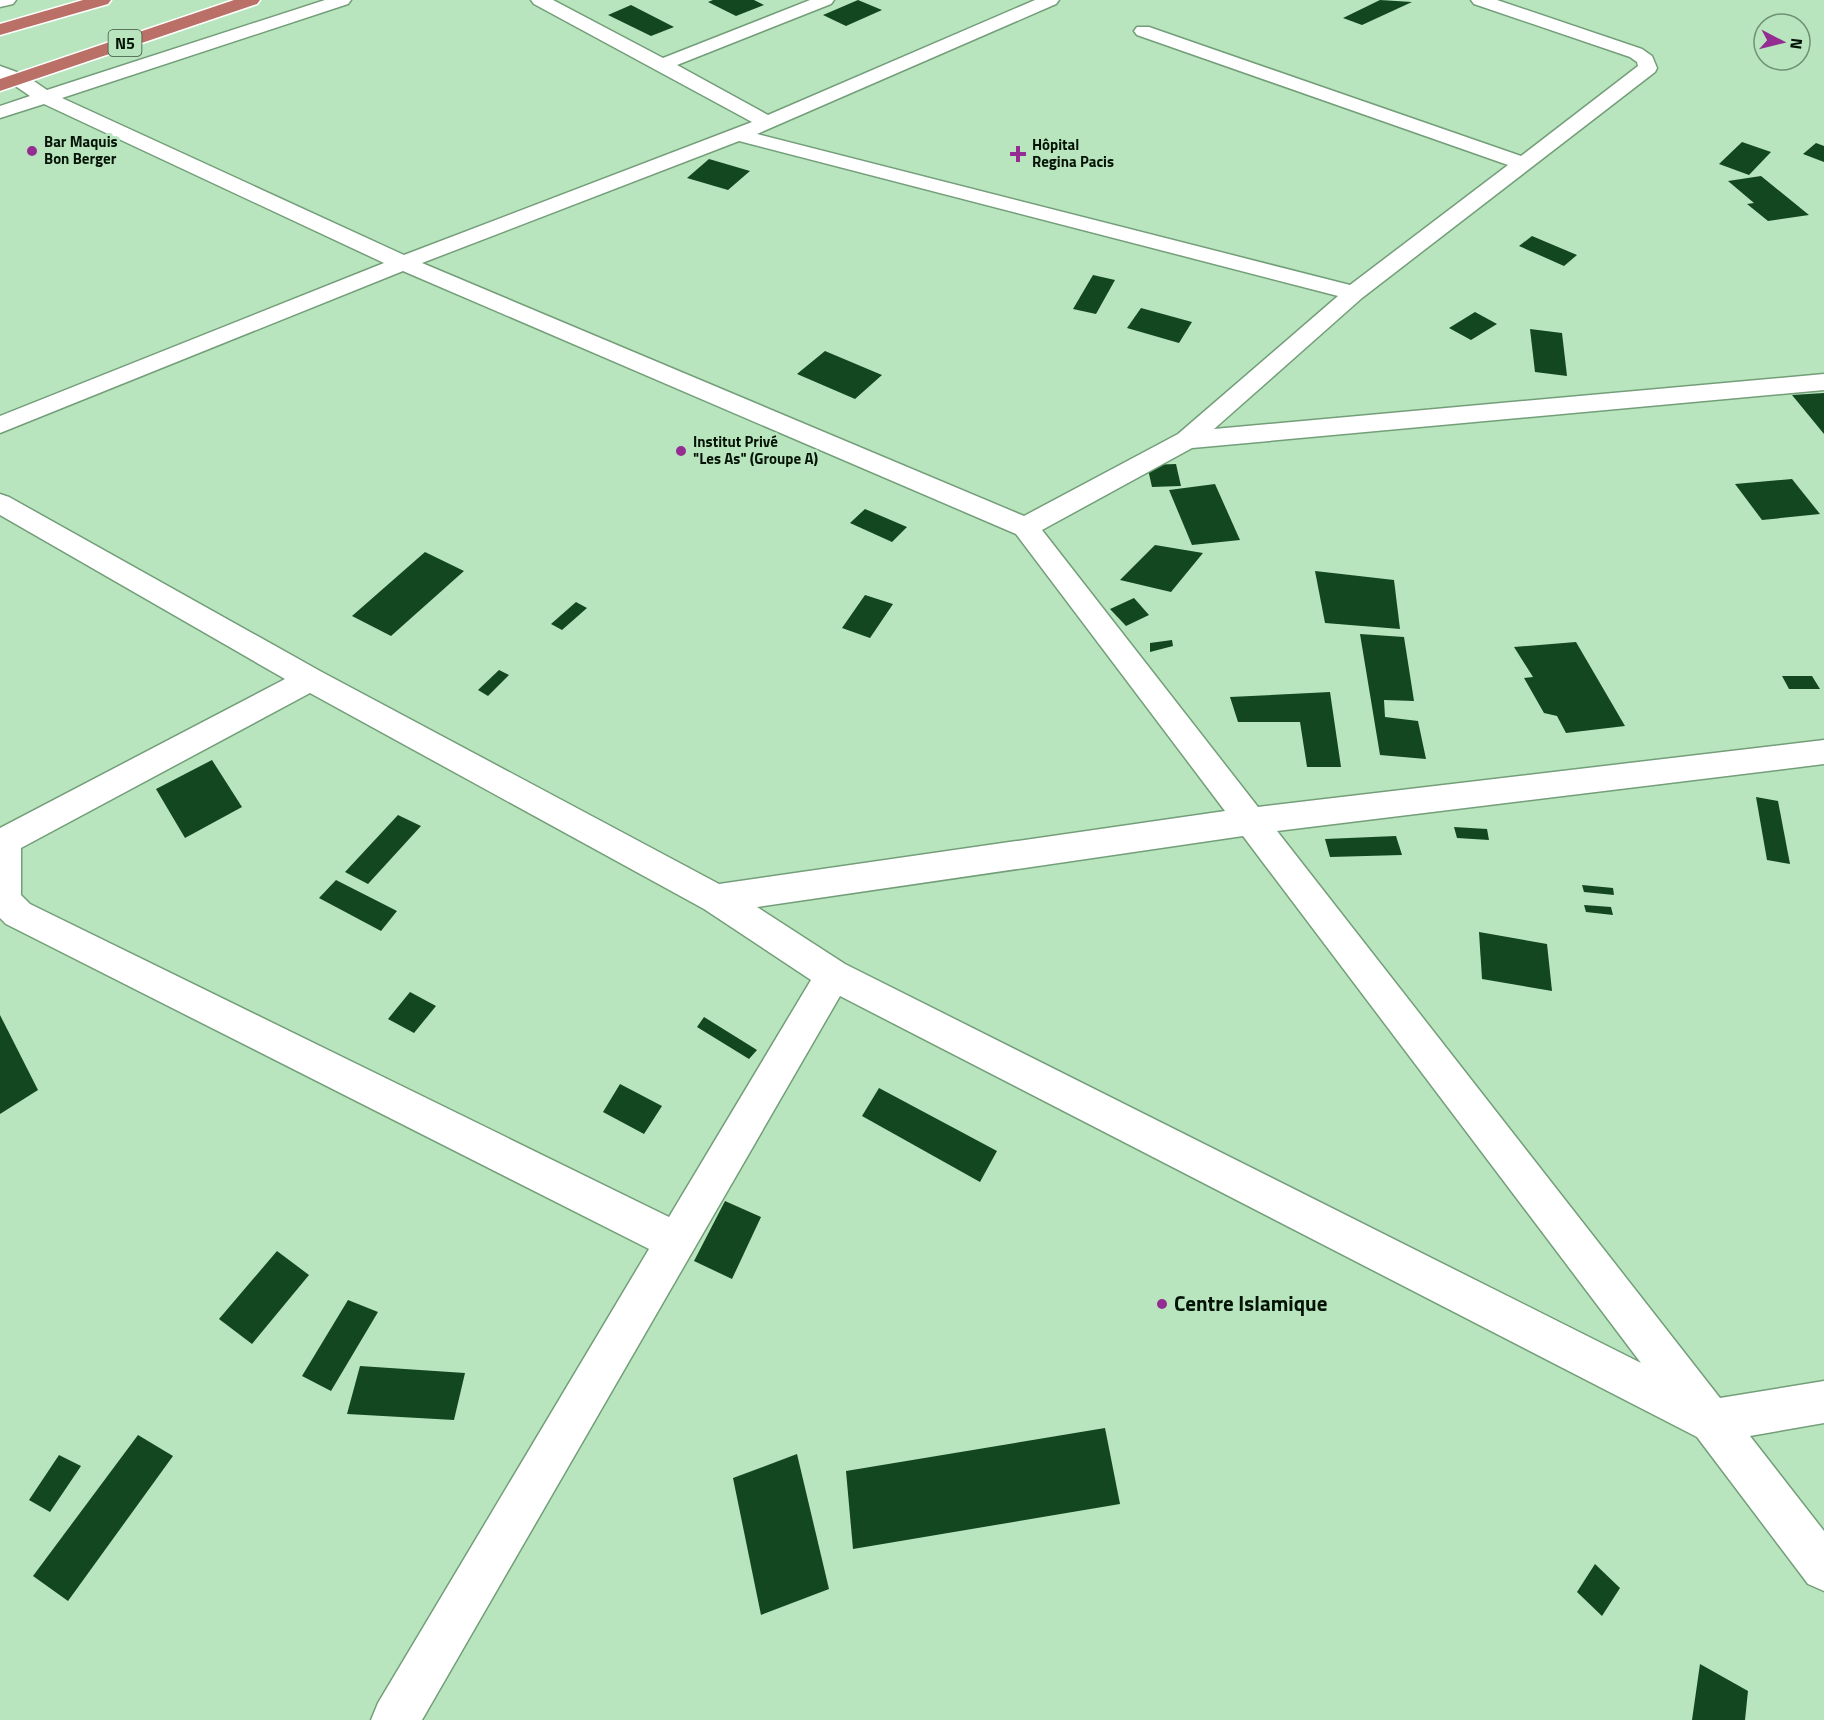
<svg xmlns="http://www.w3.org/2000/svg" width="1824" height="1720" font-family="'Titillium Web',sans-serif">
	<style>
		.building { fill: #134720 }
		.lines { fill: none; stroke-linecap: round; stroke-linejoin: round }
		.street-casing { stroke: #739e79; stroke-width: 3 }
		.highway-casing { stroke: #fff; stroke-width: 3 }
		.street { fill: #fff; fill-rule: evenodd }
		.highway { fill: #ba7066; fill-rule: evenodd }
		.poi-dot { fill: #942d92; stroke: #b8e5be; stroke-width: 2 }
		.labels { text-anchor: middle; stroke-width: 6; stroke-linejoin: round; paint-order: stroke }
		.far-poi-label { font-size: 15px; font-weight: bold; fill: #041306; stroke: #b8e5be; text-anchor: start }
		.shield { fill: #b8e5be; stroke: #3a523d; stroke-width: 1.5 }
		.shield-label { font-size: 16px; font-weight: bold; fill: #041306 }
		.near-poi-label { font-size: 21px; font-weight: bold; fill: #041306; stroke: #b8e5be; text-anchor: start }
	</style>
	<rect width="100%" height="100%" fill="#b8e5be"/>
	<!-- building -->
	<g class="building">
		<polygon points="713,0 754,0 764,5 736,16 708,2"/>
		<polygon points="858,0 882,10 846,26 823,15"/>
		<polygon points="1380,0 1412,2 1362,25 1343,18"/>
		<polygon points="631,5 674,27 651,36 608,15"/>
		<polygon points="1742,142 1771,152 1749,175 1719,164"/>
		<polygon points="1816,143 1824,146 1824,162 1803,154"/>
		<polygon points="709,159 750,171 728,190 687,178"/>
		<polygon points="1761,176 1809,215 1768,221 1747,204 1754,203 1728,181"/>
		<polygon points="1532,236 1577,255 1564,266 1519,246"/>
		<polygon points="1093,275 1115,280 1096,314 1073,309"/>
		<polygon points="1141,308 1192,322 1179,343 1127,328"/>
		<polygon points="1475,312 1497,324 1471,340 1449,328"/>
		<polygon points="1530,329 1562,333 1567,376 1535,372"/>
		<polygon points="825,351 882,375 855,399 797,374"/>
		<polygon points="1824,393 1824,434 1792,395"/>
		<polygon points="1176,464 1181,486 1152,487 1147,465"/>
		<polygon points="1792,479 1820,514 1762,520 1735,484"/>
		<polygon points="1215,484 1240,540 1192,545 1169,490"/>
		<polygon points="865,509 907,527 892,542 850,523"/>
		<polygon points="1155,545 1203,553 1171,592 1120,580"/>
		<polygon points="425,552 464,571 391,636 352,616"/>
		<polygon points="1315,571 1394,580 1400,629 1325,623"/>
		<polygon points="865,595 893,604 870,638 842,628"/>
		<polygon points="1134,598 1149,615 1126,626 1110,609"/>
		<polygon points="576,602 587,608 562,630 551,624"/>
		<polygon points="1360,634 1404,637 1414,701 1384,700 1385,717 1418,721 1426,759 1380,755"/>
		<polygon points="1172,640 1173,646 1150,652 1150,643"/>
		<polygon points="1576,642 1625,726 1566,733 1557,716 1544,713 1524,678 1533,677 1514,647"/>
		<polygon points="499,670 509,675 488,696 478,690"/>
		<polygon points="1782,676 1812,676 1820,689 1789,689"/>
		<polygon points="1330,692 1341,767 1307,767 1300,722 1238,722 1230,697"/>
		<polygon points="212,760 242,807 185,838 156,789"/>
		<polygon points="1756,797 1778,801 1790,864 1767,860"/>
		<polygon points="398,815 421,826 368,884 345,872"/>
		<polygon points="1454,827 1487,829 1489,840 1457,838"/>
		<polygon points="1396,836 1402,855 1330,857 1325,839"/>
		<polygon points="336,880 397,911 381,931 319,898"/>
		<polygon points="1582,885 1613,888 1614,895 1584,892"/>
		<polygon points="1584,905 1611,907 1613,915 1586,912"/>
		<polygon points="1479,932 1547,944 1552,991 1482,979"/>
		<polygon points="410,992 436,1006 414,1033 388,1019"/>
		<polygon points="0,1015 38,1090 0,1114"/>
		<polygon points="704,1017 757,1050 749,1059 697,1027"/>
		<polygon points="620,1084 662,1106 644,1134 603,1112"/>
		<polygon points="879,1088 997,1151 980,1182 862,1116"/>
		<polygon points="725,1201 761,1217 732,1279 694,1261"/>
		<polygon points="277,1251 309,1275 252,1344 219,1319"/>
		<polygon points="348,1300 378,1312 331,1391 302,1376"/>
		<polygon points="360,1366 465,1373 454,1420 347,1414"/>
		<polygon points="1105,1428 1120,1504 853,1549 846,1471"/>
		<polygon points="138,1435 173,1456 68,1601 33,1576"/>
		<polygon points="797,1454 829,1589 761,1615 733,1478"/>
		<polygon points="59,1455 81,1466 50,1512 29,1500"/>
		<polygon points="1595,1564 1620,1588 1602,1616 1577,1592"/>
		<polygon points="1700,1664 1748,1691 1745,1720 1692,1720"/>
	</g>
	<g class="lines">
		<defs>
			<g id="street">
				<polygon points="0,0 16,0 13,4 0,7"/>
				<path d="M325,0H351L348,4L62,98L404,255L752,122L534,4L531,0H553L663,58L810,0H834L831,4L677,65L768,115L1035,0H1059L1056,4L757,134L1350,285L1508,165L1137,35L1134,31L1137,27H1149L1521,156L1638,66L1637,62L1630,57L1474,4L1471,0H1497L1642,49L1652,56L1657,68L1655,72L1362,298L1214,429L1824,374V390L1192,448L1042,530L1258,807L1824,740V764L1277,831L1720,1398L1824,1381V1423L1750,1436L1824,1531V1591L1808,1584L1697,1437L840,996L422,1720H371L378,1703L649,1249L6,924L0,918V828L285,679L0,515V494L9,497L320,671L719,884L1225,811L1016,534L403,271L0,433V416L384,263L44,104L0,118V106L30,96L11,83L0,78V66L25,75L47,90ZM739,141L1338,296L1178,434L1024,516L422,263ZM310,693L704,909L811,980L669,1217L30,904L21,895V848ZM1243,836L1641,1363L845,964L757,907Z"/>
			</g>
			<g id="highway">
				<polygon points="83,0 111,0 108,4 0,35 0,24"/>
				<polygon points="234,0 260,0 257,4 0,91 0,79"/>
			</g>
		</defs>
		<!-- street casing -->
		<use href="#street" class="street-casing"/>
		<!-- highway casing -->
		<use href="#highway" class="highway-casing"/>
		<!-- street -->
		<use href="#street" class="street"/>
		<!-- highway -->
		<use href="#highway" class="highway"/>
	</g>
	<!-- markers -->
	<g class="poi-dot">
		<circle cx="32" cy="151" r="6"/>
		<path d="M1015 145h6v6h6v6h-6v6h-6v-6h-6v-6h6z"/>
		<circle cx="681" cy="451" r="6"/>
		<circle cx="1162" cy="1304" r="6"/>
	</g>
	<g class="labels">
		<!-- far-poi labels -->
		<g class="far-poi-label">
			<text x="44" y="147">Bar Maquis<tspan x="44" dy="17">Bon Berger</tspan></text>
			<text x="1032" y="150">Hôpital<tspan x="1032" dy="17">Regina Pacis</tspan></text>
			<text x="693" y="447">Institut Privé<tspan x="693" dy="17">"Les As" (Groupe A)</tspan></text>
		</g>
		<!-- shield labels -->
		<rect class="shield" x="108.5" y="30" width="33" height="26" rx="4.5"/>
		<g class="shield-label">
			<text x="125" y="49">N5</text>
		</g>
		<!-- near-poi labels -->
		<g class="near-poi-label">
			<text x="1174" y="1311">Centre Islamique</text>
		</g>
	</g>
	<!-- north arrow -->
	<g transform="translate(1782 42) rotate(97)"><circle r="28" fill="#b8e5be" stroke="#709174" stroke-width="1.5"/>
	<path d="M0-4.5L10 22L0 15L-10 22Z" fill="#942d92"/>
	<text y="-9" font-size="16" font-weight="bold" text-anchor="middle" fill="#041306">N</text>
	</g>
</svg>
